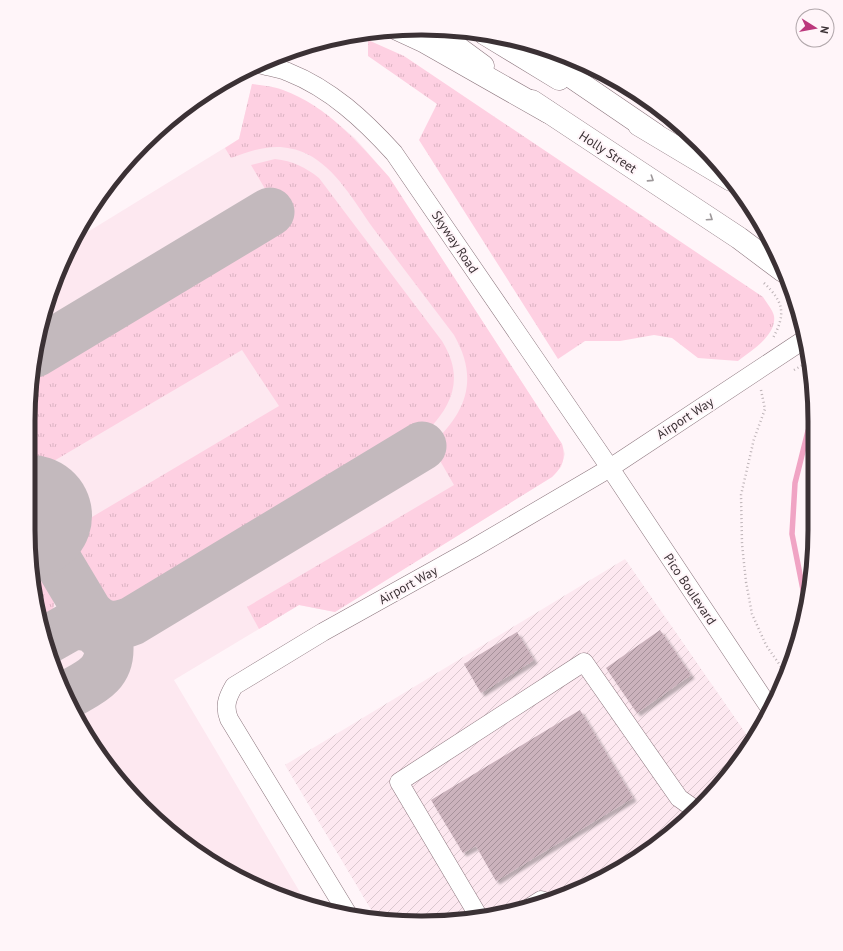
<svg xmlns="http://www.w3.org/2000/svg" width="843" height="951" viewBox="0 0 843 951" font-family="'PT Sans',sans-serif">
<style>
.built{fill:#fde8f0}
.industrial{fill:url(#industrial-furrows)}
.grass{fill:url(#grass-tufts)}
.lines{fill:none;stroke-linecap:round;stroke-linejoin:round}
.stream{stroke:#f0a4c4;stroke-width:5.5}
.taxiway{stroke:#c3b9bd;stroke-width:49}
.runway{stroke:#c3b9bd;stroke-width:122}
.building{fill:url(#building-hatch);filter:url(#shadow)}
.minor-casing{stroke:#8b757d;stroke-width:19}
.major-casing{stroke:#8b757d;stroke-width:23}
.highway-casing{stroke:#8b757d;stroke-width:23}
.path{stroke:#bdb3b7;stroke-width:2.5;stroke-dasharray:1 3;stroke-linecap:butt}
.minor{stroke:#fff;stroke-width:18}
.major{stroke:#fff;stroke-width:22}
.highway{stroke:#fff;stroke-width:22}
.oneway{stroke:#9d989a}
.labels{text-anchor:middle;dominant-baseline:central;stroke-width:4;stroke-linejoin:round;paint-order:stroke}
.street-label{font-size:13px;fill:#3b3135;stroke:#fff5f9}
.rim{fill:none;stroke:#3b3135;stroke-width:5}
</style>
<defs>
<pattern id="industrial-furrows" width="10" height="10" patternUnits="userSpaceOnUse"><rect width="10" height="10" fill="#fde8f0"/><path d="M-1 1l2-2M0 10L10 0M9 11l2-2" fill="none" stroke="#dac7ce"/></pattern>
<pattern id="grass-tufts" width="24" height="20" patternUnits="userSpaceOnUse"><rect width="24" height="20" fill="#fed0e2"/><path d="M3 7l-1-3M5 7V3M7 7l1-3M15 17l-1-3M17 17v-4M19 17l1-3" fill="none" stroke="#dbb3c2"/></pattern>
<pattern id="building-hatch" width="6" height="6" patternUnits="userSpaceOnUse"><rect width="6" height="6" fill="#cbb2bc"/><path d="M-1 1l2-2M0 6l6-6M5 7l2-2" fill="none" stroke="#a6919a"/></pattern>
<filter id="shadow"><feDropShadow dx="3.5" dy="3.5" stdDeviation="1" flood-color="#0004"/></filter>
</defs>
<rect width="100%" height="100%" fill="#fff5f9"/>
<path class="built" d="M252,84L282,90L321,110L355,138L389,177L562,444L565,454L561,467L552,477L335,612L299,605L174,680L307,904L271,893L182,842L126,789L69,704L41,631L28,530L36,345L58,271L73,241L239,139Z"/>
<path class="industrial" d="M625,559L751,741L734,769L681,825L618,870L524,910L447,922L376,918L285,765Z"/>
<path class="grass" d="M368,40L404,56L763,297C766,302 773,310 774,316C777,335 751,351 738,361L698,358L672,338L654,335L620,341H585L558,359L419,140L437,104L368,56Z
M252,84C262,86 273,86 283,90C327,106 359,143 389,177L562,444C566,459 563,466 552,477L335,612L299,605L259,629L247,607L454,485L431,445C467,412 479,379 454,335C427,299 400,264 373,228C355,203 336,168 307,154C280,141 257,148 231,158L225,148L239,139Z
M275,159C293,161 305,167 319,178L442,341C463,375 455,402 428,430L138,599C135,601 130,603 127,604C97,610 72,556 60,536L279,406L242,350L30,475L34,379L288,228L251,165Z
M33,566C38,569 41,575 44,581C55,597 61,610 40,622Z"/>
<g class="lines">
<path class="stream" d="M806,605L792,534L795,483L808,431L814,419"/>
<path class="taxiway" d="M35,353L270,212
M29,513L109,647C110,676 88,683 66,696
M90,614C103,627 115,628 132,621L422,446
M45,641L75,624L93,628L106,640"/>
<path class="runway" d="M29,517L31,516"/>
</g>
<path class="building" d="M660,630L691,675L637,713L606,668Z
M517,632L534,660L481,693L464,664Z
M580,710L633,798L496,881L476,846L463,853L431,800Z"/>
<g class="lines">
<g class="minor-casing">
<path id="minor" d="M259,64C268,67 279,68 288,72C331,89 364,120 394,153L610,468L771,710
M530,907L541,900L544,901
M349,916L229,719C224,706 227,698 234,686L323,632L472,549L610,468L805,339
M479,917L399,782L584,662L679,798L696,810"/>
</g>
<g class="major-casing">
<path id="major" d="M434,30L483,66
M485,34L559,79
M532,101L739,238L783,271
M639,125L731,180"/>
</g>
<g class="highway-casing">
<path id="highway" d="M397,29L423,41L548,112
M520,42L655,134"/>
</g>
<path class="path" d="M369,33L378,36
M764,283C784,302 786,314 773,338
M794,370L808,362
M761,390L765,409L754,439L741,495L742,544L746,582L752,614L766,645L786,674"/>
<use href="#minor" class="minor"/>
<use href="#major" class="major"/>
<use href="#highway" class="highway"/>
</g>
<defs><path id="oneway-chevron" d="M-2-3.5L2.5 0L-2 3.5" fill="none" stroke-width="1.6" stroke-linecap="round" stroke-linejoin="round"/></defs>
<g class="oneway">
<use href="#oneway-chevron" transform="translate(651 179) rotate(33)"/>
<use href="#oneway-chevron" transform="translate(710 218) rotate(34)"/>
</g>
<g class="labels">
<g class="street-label">
<text transform="translate(608 152) rotate(33)">Holly Street</text>
<text transform="translate(455 242) rotate(56)">Skyway Road</text>
<text transform="translate(685 418) rotate(-33)">Airport Way</text>
<text transform="translate(408 585) rotate(-29)">Airport Way</text>
<text transform="translate(690 589) rotate(56)">Pico Boulevard</text>
</g>
</g>
<path d="M0 0H843V951H0ZM421 35H422A386 386 0 0 1 808 421V530A386 386 0 0 1 422 916H421A386 386 0 0 1 35 530V421A386 386 0 0 1 421 35Z" fill="#fff5f9" fill-rule="evenodd"/>
<path class="rim" d="M421 35H422A386 386 0 0 1 808 421V530A386 386 0 0 1 422 916H421A386 386 0 0 1 35 530V421A386 386 0 0 1 421 35Z"/>
<g transform="translate(815 28) rotate(101)"><circle r="19" fill="#fff5f9" stroke="#b1a7ab"/>
<path d="M0-3L7 15L0 10L-7 15Z" fill="#bb377c"/>
<text y="-6" font-size="11" font-weight="bold" text-anchor="middle" fill="#3b3135">N</text>
</g>
</svg>
